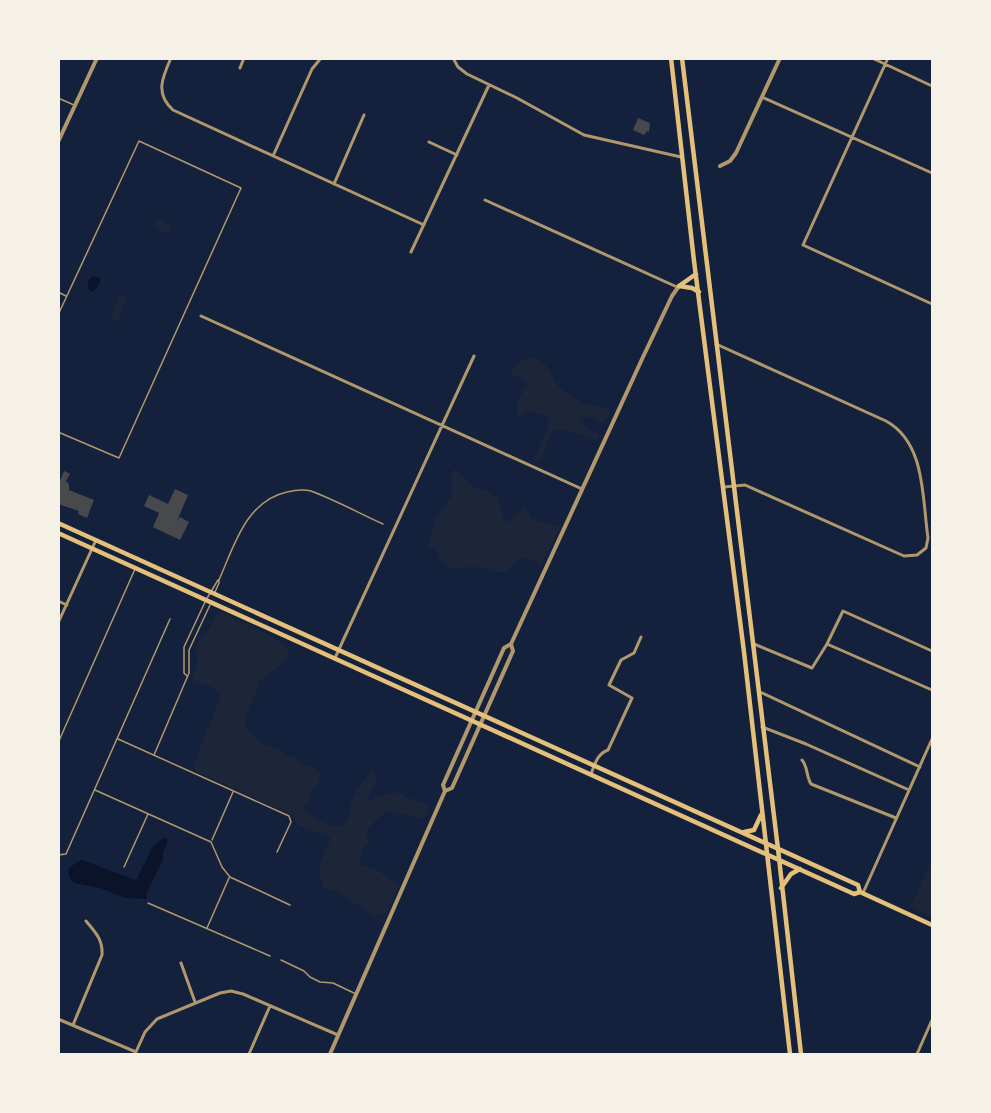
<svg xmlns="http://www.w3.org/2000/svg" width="991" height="1113" viewBox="0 0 991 1113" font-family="'Roboto Condensed',sans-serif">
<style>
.green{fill:#1d2539}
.water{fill:#0b132b}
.building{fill:#48494c}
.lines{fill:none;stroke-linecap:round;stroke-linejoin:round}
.service{stroke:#b1986c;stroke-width:1.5}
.minor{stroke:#b1986c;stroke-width:3}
.tertiary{stroke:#b1986c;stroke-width:4}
.primary{stroke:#e5c07b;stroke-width:4.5}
</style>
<rect width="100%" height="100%" fill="#14213d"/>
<path class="green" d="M157,219L172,226L169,234L153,227Z
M120,295L127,298L117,322L110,318Z
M533,357C553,366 548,375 562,390C569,397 574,394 582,404L601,406L608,410L610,415L603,422L593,417H582L580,423L599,435L597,440C582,435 567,427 551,432L542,458L534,460L550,421L546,416L529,411L523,415L517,416V402L528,383L510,373C516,364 521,358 533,357Z
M455,469L474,487L486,491L497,498L505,522L511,520L525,506L533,521L561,526L541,566L533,560L522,557L505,572H495L477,567L448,568L440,560L437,550L428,547C429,537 435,530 434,520L452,495L451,473Z
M218,612C228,614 235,620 244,624C262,633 278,636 290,652L283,663L260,681L245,719L246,728L259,741L266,746L278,748L287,756L296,757L300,761L303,767L308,765L314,768L321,775L318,784L312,789C312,797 310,801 303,806L306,812C316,818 341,837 348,819C351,814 349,806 352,800C356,791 364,780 371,771L375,774L376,782L365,804L376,797L398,792C408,799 418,800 428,806V813L424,819L386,811L368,828L366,835L369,839L367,846L360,850L363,855L358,863L377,870L399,885L387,913L374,916L336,891L325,889L320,878L321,871L318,867L331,838L298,825L292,815L195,771L193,767L221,695C212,685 206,684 193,683C191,675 195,671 197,663C199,653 193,653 199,638L205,635Z
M932,860V917L910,907Z"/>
<path class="water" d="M95,276L100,278C101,282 96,291 91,292L88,289C87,283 89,277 95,276Z
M165,837L168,840L163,853V860L146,894L147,899L125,898L100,888L74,883L69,877L68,869L77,862L82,860L136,880L154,845Z"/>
<path class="building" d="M638,118L650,123L649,132L647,131L644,135L633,130Z
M64,471L70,474L66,481L69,484V490L94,500L87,518L78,514L79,511L58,504V480L61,479Z
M175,489L188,495L177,521L180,517L189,522L180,540L153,527L159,513L144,506L149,495L168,504Z"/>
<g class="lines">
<path class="service" d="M58,98L74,105
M58,292L66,296
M58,315L139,141L241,188L119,458L58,432
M215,592L219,583V580C234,546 246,501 287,492C295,490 303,489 311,491C335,500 359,513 383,524
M187,676L184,673V647L206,600L218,580
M118,739L289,816L291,822L277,852
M58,743L135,569
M154,755L189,673V650L210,605
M95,790L211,842L222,867L230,877L290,905
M212,840L233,792
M58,855L66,854L170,619
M124,867L148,814
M148,903L270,956
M207,928L229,878
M281,960L304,971L310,977L320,982L333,983L356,994"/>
<path class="minor" d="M171,58C162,78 155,94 173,110L424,225
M453,58L458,67L467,74L517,98L584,135L681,157
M872,58L932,86
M888,58L803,245L932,304
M240,68L244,58
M762,97L932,173
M429,142L457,155
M273,156L312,69L321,58
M334,184L364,115
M485,200L677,287
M411,252L489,85
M201,316L582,489
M716,344L886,421C926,443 922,498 928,538L926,548L917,555L904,556L745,485L724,487
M58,601L67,605
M58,623L96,540
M754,644L812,668L827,644L843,611L932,651
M827,644L932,690
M335,658L474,356
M760,692L920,767
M762,727L806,744L909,790
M802,760C808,767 806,776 811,784L896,818
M591,774C595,764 597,754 608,750L632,698L609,685L621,660L634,653L641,637
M863,893L932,739
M181,963L195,1002
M58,1019L136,1052
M73,1025L102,955C103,939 95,932 86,921
M135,1054L145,1032L157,1019L220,993L231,991L243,994L338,1035
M249,1054L270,1006
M917,1054L932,1020"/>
<path class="tertiary" d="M58,142L97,58
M720,166L730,161L736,153L780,58
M445,791L443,785L504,648L511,644
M330,1054L445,791L452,788L513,651L511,644L643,357L672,296L679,286"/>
<path class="primary" d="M671,58L694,261L744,652L790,1054
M682,58L778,849L801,1054
M679,286L692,288L699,292
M679,286L696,274
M58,523L858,885L860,892
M58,533L854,894L860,892L932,925
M744,832L754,830L761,815
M781,888L791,874L800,869"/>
</g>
<rect width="991" height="1113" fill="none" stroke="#f6f1e7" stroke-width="120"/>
</svg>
